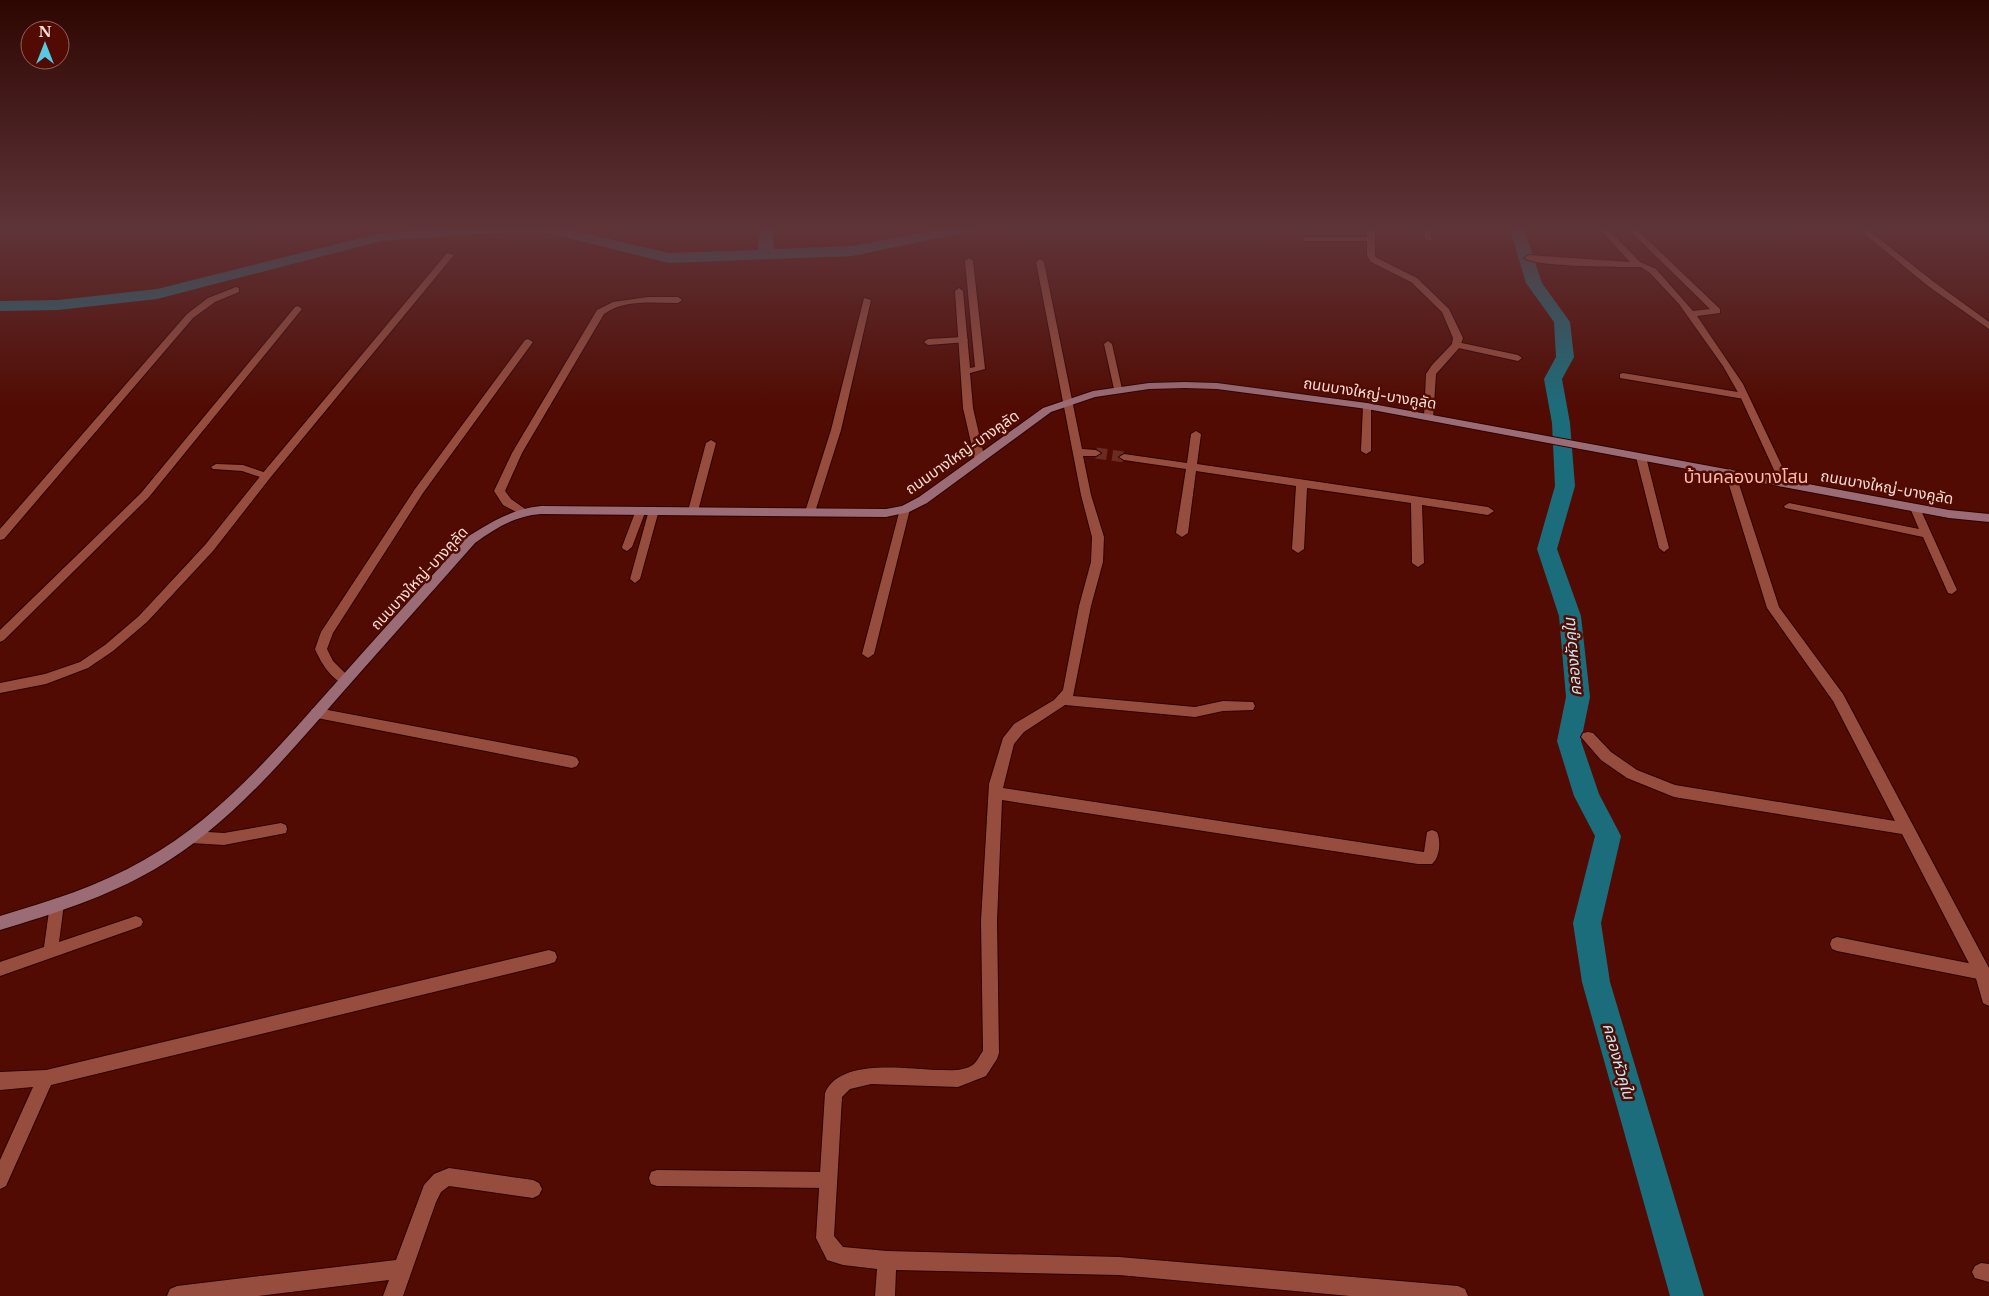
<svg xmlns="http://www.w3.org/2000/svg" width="1989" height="1296" viewBox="0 0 1989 1296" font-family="'Libre Baskerville','Noto Sans Thai',serif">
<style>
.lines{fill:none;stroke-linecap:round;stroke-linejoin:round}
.canal{fill:#1b6d7c;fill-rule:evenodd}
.street-tunnel{stroke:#6a2b22;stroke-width:11;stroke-dasharray:11 5.5;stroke-linecap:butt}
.lane-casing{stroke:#2d0000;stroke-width:2}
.street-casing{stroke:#2d0000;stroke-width:2}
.secondary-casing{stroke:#2d0000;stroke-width:2}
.lane{fill:#974d3e;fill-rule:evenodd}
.street{fill:#974d3e;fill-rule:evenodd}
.secondary{fill:#9b6c75;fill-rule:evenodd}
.labels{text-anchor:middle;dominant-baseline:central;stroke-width:5;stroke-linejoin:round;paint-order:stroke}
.street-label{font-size:15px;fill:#fadfd9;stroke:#510b02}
.water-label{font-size:16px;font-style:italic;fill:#bbebf5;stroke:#510b02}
.quarter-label{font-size:18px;fill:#febaab;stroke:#510b02}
</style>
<rect width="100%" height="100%" fill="#510b02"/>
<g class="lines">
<path class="canal" d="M482,226H553L669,253L758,250L759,236L763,226H779L773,236L774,249L852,246L958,226H984L977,230L852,256L669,263L537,230L381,241L157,299L58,310L0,311V301L58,300L157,289L381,233Z
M1509,226H1523L1542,283L1570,322L1574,357L1562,379L1570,423L1575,486L1557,549L1581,616L1590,697L1581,741L1599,794L1621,836L1601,923L1610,982L1704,1296H1670L1582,982L1573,923L1595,836L1574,796L1557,741L1566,697L1559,616L1537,549L1555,486L1552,423L1544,379L1556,357L1554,322L1526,283Z"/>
<path class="street-tunnel" d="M1096,453L1124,457"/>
<g class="lane-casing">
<path id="lane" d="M1422,226H1429L1432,241L1425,239Z
M1304,237H1370L1374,239L1370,241H1304Z
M864,298L871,300L841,430L815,512L810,515L805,512L831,430Z
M964,337L968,340L967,342L928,345L924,342L928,339Z
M1108,341L1112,344L1122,389L1118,392L1114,389L1104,344Z
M1457,342L1518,355L1522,358L1518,361L1454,347V343Z
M1623,373L1744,393L1748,396L1744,399L1620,378V374Z
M1367,403L1371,406V451L1366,454L1361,451L1363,406Z
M711,440L716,443L698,511L693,514L688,511L706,443Z
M1641,454L1646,457L1669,548L1664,552L1659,548L1636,457Z
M216,464L243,465L269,474L271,476L266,479L242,471L213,469L211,467Z
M1789,503L1919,529L1910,508L1911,506H1919L1957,590L1952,594L1948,593L1923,537L1785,508L1784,506Z
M905,506L910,509L874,654L868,658L862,654L900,509Z
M641,507L646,510L632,547L627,551L623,549L622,547L636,510Z
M654,507L659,510L640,579L635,583L630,579L649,510Z
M281,823L286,825L287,829L286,833L224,845L191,843L186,841L184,837L186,833L191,831L224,833Z
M57,898L62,900L64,904L59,942L136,916L141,918L143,922L141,926L136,928L0,976V962L44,947L50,904L52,900Z
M1837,937L1983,966L1988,968L1989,976L1983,980L1837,951L1832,949L1830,944L1832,939Z
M657,1170L828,1172L834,1174L836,1180L834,1186L828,1188L657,1186L651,1184L649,1178L651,1172Z
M1981,1263L1989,1264V1282L1975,1278L1972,1272L1975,1266Z"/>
</g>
<g class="street-casing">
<path id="street" d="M1367,226H1375V256L1377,258L1417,278L1449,309L1463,338L1460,347L1436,374L1433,419L1429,420L1424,417L1426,374L1432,365L1452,344L1453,338L1442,312L1411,282L1371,262L1367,256Z
M1597,226H1605L1640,262L1656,269L1693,311L1710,309L1625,226H1633L1720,309V313L1697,316L1743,384L1790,483L1789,485L1785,486L1780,483L1740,396L1723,366L1679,304L1650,273L1641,267C1621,267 1536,267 1524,258L1528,255L1630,262Z
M1855,226H1863L1934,282L1989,322V329L1928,286Z
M447,253L454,255L270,478L213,551L147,622L113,651L88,668L46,684L0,693V683L45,674L80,662L105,645L139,616L205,545L262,474Z
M969,258L973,261L985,369L970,373L973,408L985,460L980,463L975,460L963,408L955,291L959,288L963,291L970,368L975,367L965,261Z
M1040,259L1044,262L1082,449L1096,450L1101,453L1096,456H1083L1091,495L1104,537L1103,562L1091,606L1073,696L1195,707L1223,701L1253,702L1255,706L1253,710L1223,711L1195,717L1065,705L1024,732L1014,744L1003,788L1424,852L1427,832L1432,830L1437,832C1441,841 1440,857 1432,864H1418L1002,800L997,921L999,1053L997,1059L986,1076L958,1087L871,1084L850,1089L842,1097L834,1236L843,1247L887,1251L1119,1257L1458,1286L1465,1289L1468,1296H1350L1119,1275L896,1270L895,1296H875L877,1269L843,1265L827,1260L816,1238L825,1093C840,1058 905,1069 936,1070C948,1070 964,1072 974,1064C977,1061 980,1055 983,1051L981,921L989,784L1003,738L1014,724L1054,700L1063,690L1079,606L1091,562L1092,537L1081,495L1036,262Z
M236,287L239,288V292L215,302L193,318L4,539L0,540V529L187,314L208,298Z
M648,297H678L682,300L678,303C653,303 625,299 604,314L522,453L505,491L511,499L528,511L522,515L503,505L494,491L512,453L597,310L613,302Z
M298,306L302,309L149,497L4,640L0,642V630L141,493L295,307Z
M528,339L533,342L423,493L333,633L327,649L333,661L352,680L351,683C335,688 320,661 315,649L321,632L415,489L525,340Z
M1196,431L1201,434L1197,464L1488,507L1494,511L1488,515L1422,505L1424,563L1418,567L1412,563L1411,503L1307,488L1304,549L1298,553L1292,549L1296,486L1196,471L1188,533L1182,537L1176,533L1186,469L1124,460L1119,457L1124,454L1187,463L1191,434Z
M1730,469L1735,472L1779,607L1843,694L1989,968V1006L1983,1003L1975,975L1902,834L1674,797L1627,778L1601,760L1581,737L1583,733L1588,732L1593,733L1611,752L1637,770L1675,785L1895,821L1833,701L1767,608L1725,472Z
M317,708L572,756L577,758L579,762L577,766L572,768L317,718L312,717L310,713L312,709Z
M549,950L555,952L557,957L555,962L549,964L51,1085L6,1186L0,1189V1160L33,1087L0,1090V1072L46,1070Z
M449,1168L533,1180L539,1183L542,1189L539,1195L533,1198L449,1186L441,1192L436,1202L403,1296H383L389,1280L258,1296H167L170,1289L177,1286L396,1260L424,1185L434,1174Z"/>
</g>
<g class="secondary-casing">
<path id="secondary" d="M1185,382L1217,383L1367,403L1949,510L1989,514V522L1949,518L1367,409L1217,389L1185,388L1149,389L1095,397L1051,412L927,503L909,512L886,517L541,514C515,516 496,528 475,543C431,593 386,643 342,693C286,757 229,826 155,869C107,897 53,914 0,930V916C50,901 99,886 144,860C219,818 276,750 333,686C377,636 422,587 467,537C491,522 512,509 541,506L886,509L902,506L919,497L1043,408L1093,391L1149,383Z"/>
</g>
<use href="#lane" class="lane"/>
<use href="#street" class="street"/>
<use href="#secondary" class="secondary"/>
</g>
<linearGradient id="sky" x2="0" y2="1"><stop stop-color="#2d0601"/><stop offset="0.56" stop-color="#5f3439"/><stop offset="1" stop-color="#5f3439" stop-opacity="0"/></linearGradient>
<rect width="1989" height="407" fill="url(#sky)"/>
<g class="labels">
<g class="street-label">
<text transform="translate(1370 393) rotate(9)">ถนนบางใหญ่-บางคูลัด</text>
<text transform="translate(962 452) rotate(-35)">ถนนบางใหญ่-บางคูลัด</text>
<text transform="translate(1887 487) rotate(10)">ถนนบางใหญ่-บางคูลัด</text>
<text transform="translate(419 578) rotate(-47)">ถนนบางใหญ่-บางคูลัด</text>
</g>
<g class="water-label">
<text transform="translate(1572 657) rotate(-95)">คลองหัวคูใน</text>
<text transform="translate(1619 1061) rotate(74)">คลองหัวคูใน</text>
</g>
<g class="quarter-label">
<text x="1746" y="477">บ้านคลองบางโสน</text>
</g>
</g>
<g transform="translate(45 45)"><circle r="24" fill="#510b02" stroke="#956058"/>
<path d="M0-4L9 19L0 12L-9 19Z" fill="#55cae0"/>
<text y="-8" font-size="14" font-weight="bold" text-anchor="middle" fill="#fadfd9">N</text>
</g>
</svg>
